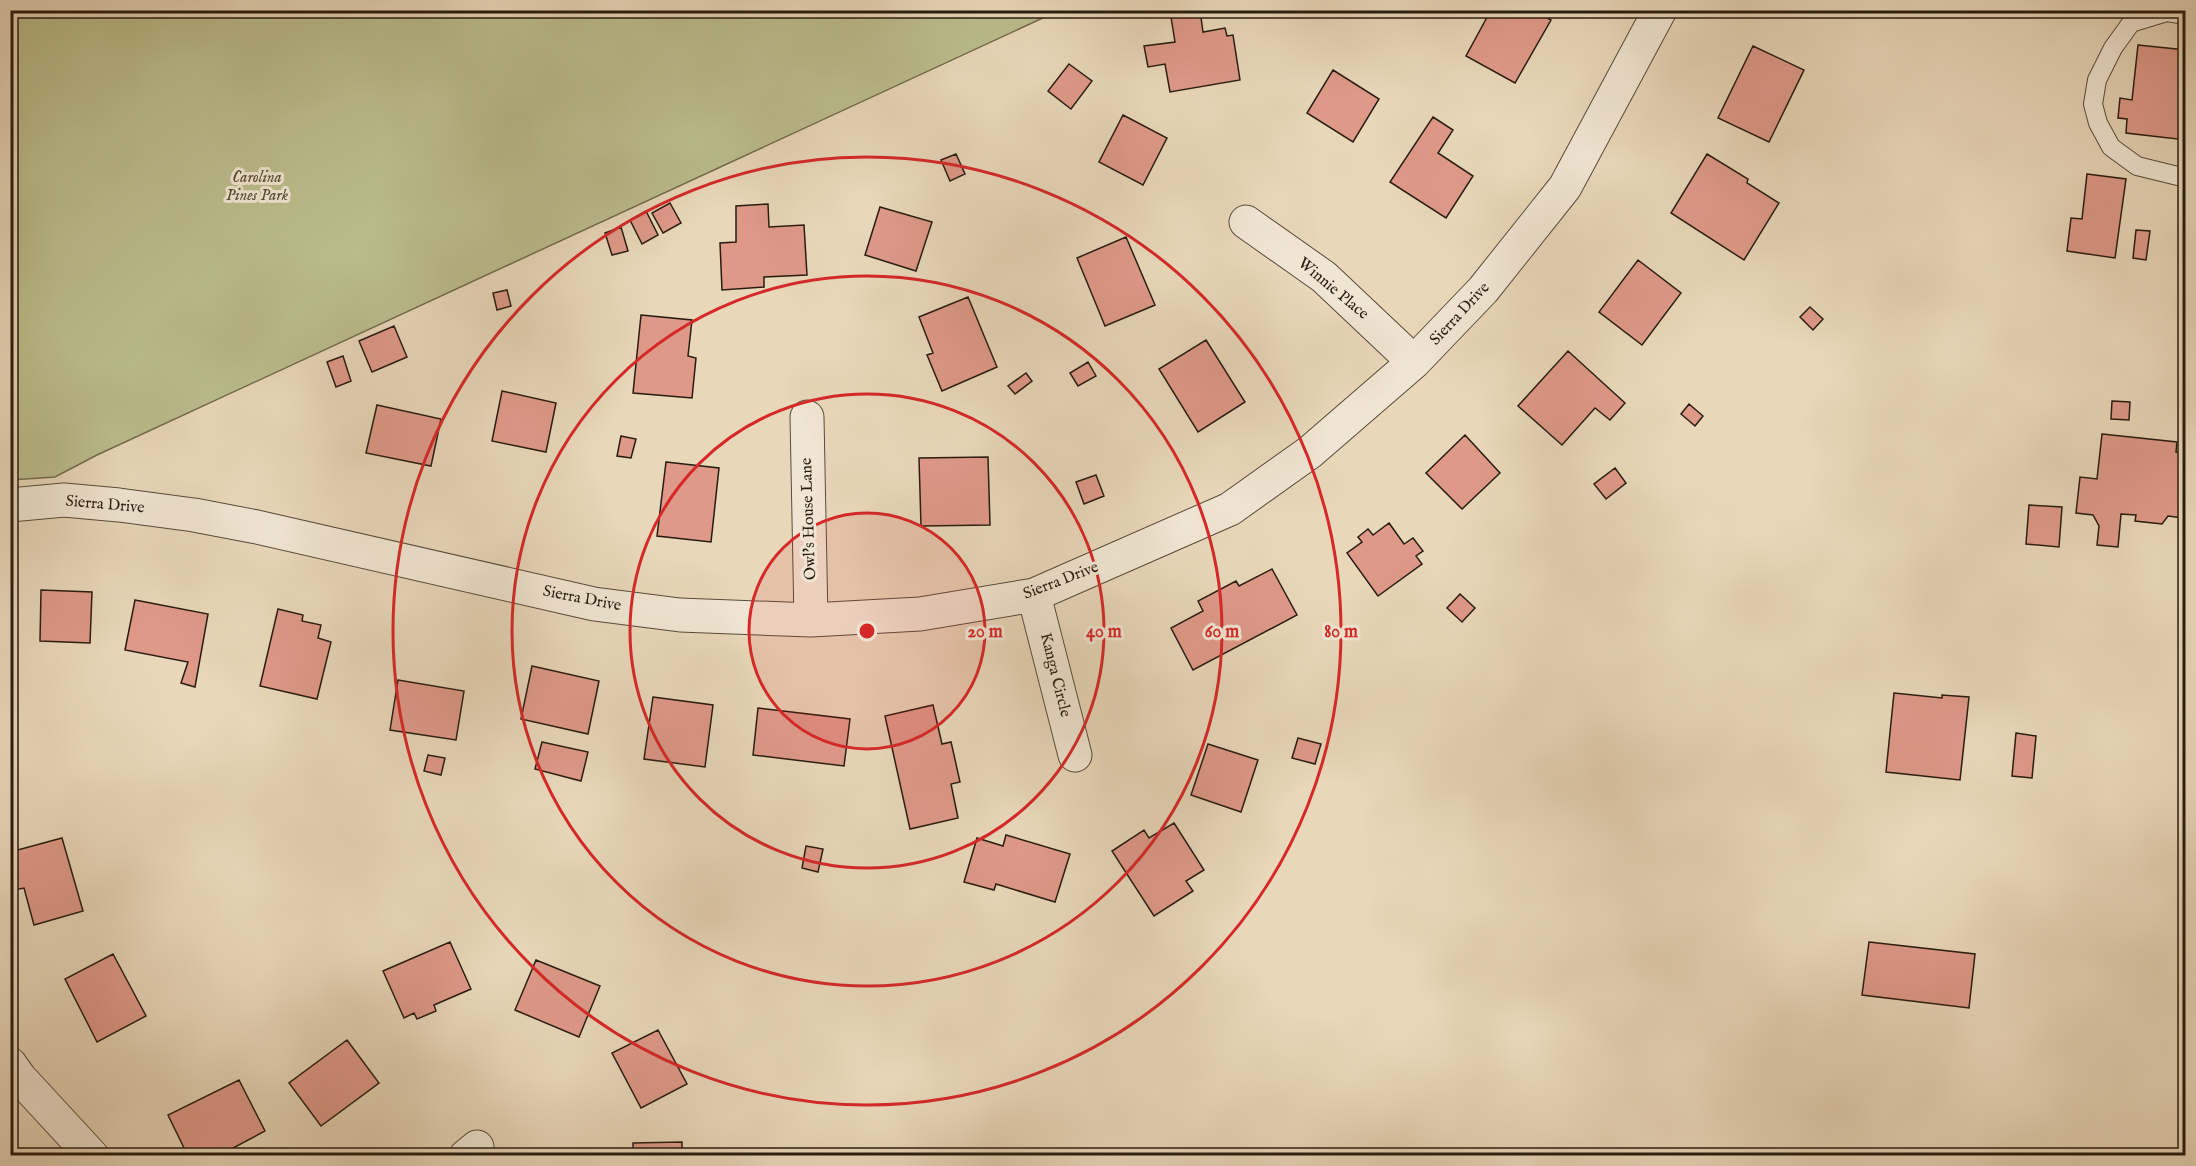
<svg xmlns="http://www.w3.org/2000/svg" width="2196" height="1166" viewBox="0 0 2196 1166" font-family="'IM FELL English',serif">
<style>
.green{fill:#bbbd8c;stroke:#726c4e;stroke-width:1.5}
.building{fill:#df9989;stroke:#281c10;stroke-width:1.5}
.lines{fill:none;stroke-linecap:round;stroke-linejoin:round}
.service-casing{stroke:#584b3a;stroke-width:20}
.minor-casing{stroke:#584b3a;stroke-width:35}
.service{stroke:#f0e5d2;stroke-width:18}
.minor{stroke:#f0e5d2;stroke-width:33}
.ring{fill:none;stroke:#d62828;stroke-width:3}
.labels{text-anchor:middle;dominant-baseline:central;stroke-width:6;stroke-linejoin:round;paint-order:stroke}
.park-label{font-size:16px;font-style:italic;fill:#544c35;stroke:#f0e5d2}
.street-label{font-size:16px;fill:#281c10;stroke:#f0e5d2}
.centre{fill:#d62828;stroke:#f0e5d2;stroke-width:3}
.ring-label{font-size:18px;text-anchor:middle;font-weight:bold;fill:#d62828;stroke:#f0e5d2;stroke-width:6;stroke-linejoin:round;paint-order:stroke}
</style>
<rect width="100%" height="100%" fill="#e8d7b9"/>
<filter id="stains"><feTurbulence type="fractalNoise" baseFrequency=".00333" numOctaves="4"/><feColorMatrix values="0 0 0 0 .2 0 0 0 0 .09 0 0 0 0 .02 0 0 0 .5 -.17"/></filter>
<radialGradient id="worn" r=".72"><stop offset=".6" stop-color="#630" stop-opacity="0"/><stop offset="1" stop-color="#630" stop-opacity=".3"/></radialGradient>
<path class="green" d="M11,10H1058V11L97,455L55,477L11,480Z"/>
<path class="building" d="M1200,10L1203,32L1225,28L1227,36L1233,35L1240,80L1170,92L1165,64L1148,67L1144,46L1175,42L1170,11Z
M1491,10H1534L1551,20L1515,83L1466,56Z
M2138,45L2186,50V140L2126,133L2127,119L2118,118L2120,98L2132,100Z
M1753,46L1804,70L1769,142L1718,118Z
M1069,64L1092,81L1071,109L1048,91Z
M1333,70L1379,99L1353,142L1307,113Z
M1123,115L1167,138L1143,185L1099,162Z
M1433,117L1453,130L1438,153L1473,176L1446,218L1390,182Z
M956,154L965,174L950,181L941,160Z
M1707,154L1748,179L1747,183L1779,203L1744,260L1671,213Z
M2087,174L2126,179L2115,258L2067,251L2071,218L2082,219Z
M670,203L681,223L663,233L652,213Z
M768,204L769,227L804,225L807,275L764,277V287L722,290L720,243L736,242V206Z
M880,207L932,222L916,271L865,255Z
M646,211L658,235L642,244L630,220Z
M621,227L628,251L612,255L605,233Z
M2136,230L2150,231L2146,260L2133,258Z
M1126,237L1155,305L1105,326L1077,258Z
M1638,260L1681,293L1642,345L1599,312Z
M507,290L511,306L497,310L493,293Z
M968,297L997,367L942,391L927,355L933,353L919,317Z
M1810,307L1823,319L1813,330L1800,317Z
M641,315L692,320L688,356L696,358L692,398L633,393Z
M394,326L407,357L372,372L359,341Z
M1206,340L1245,402L1198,432L1159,369Z
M1568,351L1625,403L1610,420L1595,408L1562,445L1518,406Z
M343,356L351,381L336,387L327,362Z
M1088,362L1096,376L1078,386L1070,373Z
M1026,373L1032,381L1015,394L1008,386Z
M502,391L556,403L546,452L492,441Z
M2112,401L2130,402L2129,420L2111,419Z
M1689,404L1703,416L1695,426L1681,414Z
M377,405L441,419L431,466L366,453Z
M2102,434L2177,442L2176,452L2186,453L2183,518L2168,516L2162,524L2135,521L2136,515L2121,514L2118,547L2097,545L2099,526L2093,515L2076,513L2080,477L2097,479Z
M1465,435L1500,473L1462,509L1426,473Z
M621,436L636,439L631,458L617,456Z
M988,457L990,525L921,526L919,458Z
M666,462L719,468L711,542L657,536Z
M1615,468L1626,483L1606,499L1594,484Z
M1096,475L1104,496L1084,504L1076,482Z
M2029,505L2062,507L2059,547L2026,544Z
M1389,523L1404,544L1413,538L1423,551L1416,556L1422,564L1378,596L1347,553L1362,542L1358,537L1368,529L1373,535Z
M1272,569L1297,615L1193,670L1171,628L1203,611L1198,601L1236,581L1239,586Z
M41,590L92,592L90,643L40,641Z
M1460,594L1475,608L1462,622L1447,608Z
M135,600L208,614L195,687L181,683L188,662L125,650Z
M278,609L303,615L302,621L321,625L318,638L331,642L317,699L260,686Z
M532,666L599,681L588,734L521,719Z
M398,680L464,691L456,740L390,730Z
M1894,693L1942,698V695L1969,697L1960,780L1886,772Z
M653,697L713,705L705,767L644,759Z
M933,705L942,744L951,742L952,746L960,782L951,784L958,818L910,829L885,716Z
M758,708L850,719L844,766L753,755Z
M2016,733L2036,736L2032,778L2012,776Z
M1298,738L1321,744L1315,764L1292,758Z
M542,742L588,752L581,781L535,769Z
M1208,744L1258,760L1241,812L1191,795Z
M428,755L445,758L441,775L424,771Z
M1174,823L1204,870L1186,881L1193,891L1154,916L1112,851L1144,830L1149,838Z
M1006,835L1070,854L1055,902L996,884L994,890L964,882L977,838L1003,846Z
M62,838L83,911L34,925L24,888L14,890L10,878V852Z
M806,846L823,849L818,872L802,868Z
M450,942L471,989L434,1005L436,1011L417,1019L414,1013L404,1018L383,971Z
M1869,942L1975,954L1969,1008L1862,995Z
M113,954L146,1016L97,1042L65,979Z
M536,960L600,986L579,1037L515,1010Z
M658,1030L687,1084L641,1108L612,1053Z
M347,1040L379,1083L321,1126L289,1083Z
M239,1080L265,1131L218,1156H188L168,1115Z
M682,1142V1156H633V1143Z"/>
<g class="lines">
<g class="service-casing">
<path id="service" d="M2186,15L2167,12L2131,23L2113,48L2097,80L2093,104L2098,123L2111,147L2137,166L2186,178"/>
</g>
<g class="minor-casing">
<path id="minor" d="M1246,222L1324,277L1414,362
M807,417L811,620
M10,505L64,500L119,505L194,515L257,527L594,604L680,615L811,620L920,614L1034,595L1230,509L1310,452L1414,362L1483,290L1565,187L1660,10
M1034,595L1075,755
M10,1064L20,1078L92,1156
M466,1156L477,1147"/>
</g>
<use href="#service" class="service"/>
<use href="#minor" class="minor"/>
</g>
<circle cx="867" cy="631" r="118" fill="#d62828" fill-opacity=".12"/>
<g class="ring">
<circle cx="867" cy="631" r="118"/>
<circle cx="867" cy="631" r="237"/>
<circle cx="867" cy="631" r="355"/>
<circle cx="867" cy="631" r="474"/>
</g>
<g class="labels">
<g class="park-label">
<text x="257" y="178">Carolina<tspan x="257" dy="18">Pines Park</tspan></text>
</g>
<g class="street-label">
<text transform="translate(1333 289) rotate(40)">Winnie Place</text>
<text transform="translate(1460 314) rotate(-47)">Sierra Drive</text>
<text transform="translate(105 505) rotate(5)">Sierra Drive</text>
<text transform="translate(809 519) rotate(-92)">Owl's House Lane</text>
<text transform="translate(1061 581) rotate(-21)">Sierra Drive</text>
<text transform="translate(582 599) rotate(11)">Sierra Drive</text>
<text transform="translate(1055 675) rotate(76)">Kanga Circle</text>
</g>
</g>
<circle cx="867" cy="631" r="9" class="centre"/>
<g class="ring-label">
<text x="985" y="637">20 m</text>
<text x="1104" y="637">40 m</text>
<text x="1222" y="637">60 m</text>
<text x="1341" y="637">80 m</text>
</g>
<rect width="2196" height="1166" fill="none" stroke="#e8d7b9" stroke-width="36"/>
<rect x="12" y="12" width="2172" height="1142" fill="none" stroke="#281c10" stroke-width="3"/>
<rect x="18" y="18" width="2160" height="1130" fill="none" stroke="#281c10" stroke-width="1.5"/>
<rect width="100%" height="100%" filter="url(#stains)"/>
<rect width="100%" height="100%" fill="url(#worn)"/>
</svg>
